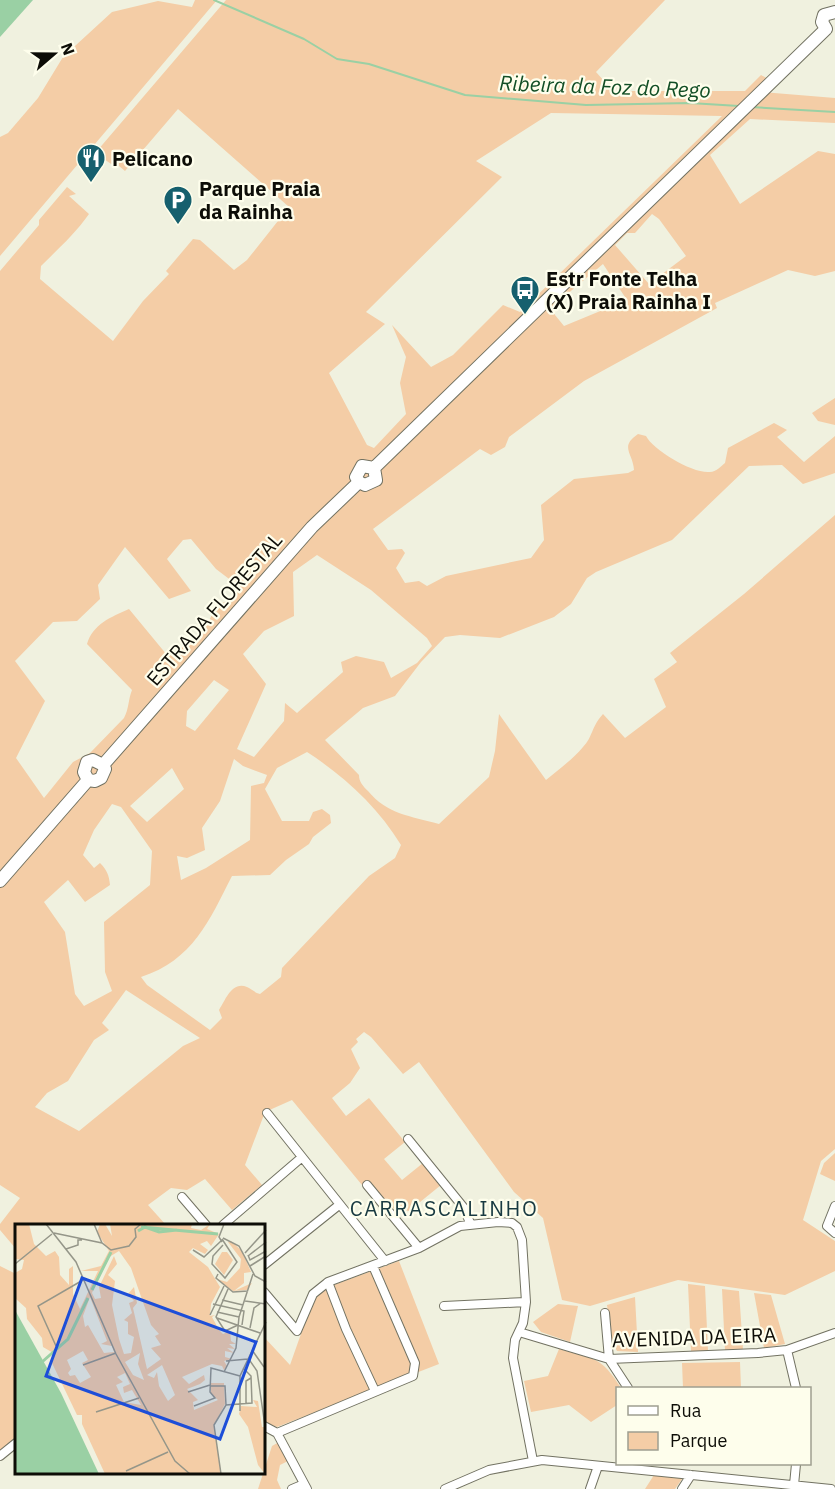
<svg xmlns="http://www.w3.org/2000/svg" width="835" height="1489" viewBox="0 0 835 1489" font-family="'IBM Plex Sans',sans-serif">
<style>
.green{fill:#f4cda6;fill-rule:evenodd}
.water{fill:#9ad0a4}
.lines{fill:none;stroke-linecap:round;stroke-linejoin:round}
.stream{stroke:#9ad0a4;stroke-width:2}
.street-casing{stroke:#727262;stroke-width:10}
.secondary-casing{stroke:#727262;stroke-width:14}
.street{stroke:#fff;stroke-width:8}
.secondary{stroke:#fff;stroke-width:12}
.labels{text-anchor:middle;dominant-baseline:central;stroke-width:4.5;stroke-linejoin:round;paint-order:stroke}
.poi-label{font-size:20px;font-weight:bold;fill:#0d0d07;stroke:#fefeec;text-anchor:start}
.street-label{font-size:20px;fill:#0d0d07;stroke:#fefeec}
.water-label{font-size:21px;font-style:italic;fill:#114e25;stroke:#fefeec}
.neighbourhood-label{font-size:21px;letter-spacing:1.5px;fill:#193a41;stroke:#fefeec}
.inset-river{fill:none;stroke:#9ad0a4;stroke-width:3}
.inset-road{fill:none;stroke:#959689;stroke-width:1.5}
.view{fill:#1d4ed8;fill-opacity:0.15;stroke:#1d4ed8;stroke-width:3}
.inset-edge{fill:none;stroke:#0d0d07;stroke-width:3}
</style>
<rect width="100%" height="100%" fill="#f0f1df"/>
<path class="green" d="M195,0H217L0,256V137L8,133L38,98L63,57L112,12L158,1L192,7Z
M226,0H665L596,72L613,91H745L761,75L772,81L762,92L835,98V123L750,119L710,155L740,204L818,151L835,154V271L815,276L788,270L715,303L717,308L584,381L509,437L505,447L491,455L480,449L373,529L388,550L402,549L405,553L396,568L405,583L419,581L427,586L446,576L531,558L544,540L541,505L574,479L628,473L634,470C633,453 619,447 638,434L646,436C653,450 693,474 710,472C716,472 721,466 725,463L728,448L774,423L787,430L777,437L804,462L835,436V473L803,484L782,465L749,466L672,540L596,572L587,578L571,604L554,617L500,638L460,635L445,637L421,662L395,696L363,708L325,740L359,775C359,782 363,786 368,791C387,814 410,816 439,824L489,777L495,751L499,714L546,780C558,770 573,759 583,747C593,737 591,727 603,714L625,738L666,707L654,679L677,662L670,653L744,594L835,515V1149L821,1161L803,1220L835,1241V1271L785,1295L678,1280L590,1306L562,1300L543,1218L514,1192L419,1062L403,1074L371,1037L364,1032L356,1039L358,1042L351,1049L360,1068L350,1083L332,1098L346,1116L369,1098L405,1142L384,1159L402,1180L423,1163L441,1185L409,1211L390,1208L369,1183L362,1185L292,1100L265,1112L245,1165L262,1185L232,1210L205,1179L187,1190L171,1188L148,1205L166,1225H16V1249L0,1230V1224L20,1198L0,1185V271L39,225V220L67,187L76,194L69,196L89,214C75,234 58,249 41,266L40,279L113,341L143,301L169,274L166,271L193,239L200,240L234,270L247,260L289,207L178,109L125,171L119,166L117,168L101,157L97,162L91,158ZM551,113L722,116L520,312L503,305L453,355L431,367L392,325L406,357L400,383L406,414L374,448L367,445L329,373L385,324L366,312L502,177L476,161ZM652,214L659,219L686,256L649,284L615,245L627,233H635ZM603,264L627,300L564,326L555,315L553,306ZM191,539L216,569L241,588L227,601L216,606L208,623L188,644L167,655L129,609C111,617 93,624 87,644L132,690C128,700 129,709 124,718L90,753L73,762L44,798L16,758L45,701L15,661L53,622L77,621L100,599L98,585L125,547L169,599L191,591L167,559L183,540ZM317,555L371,590L427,638L432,646L417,663L391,678L384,662L356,656L341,662L343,672L297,713L285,703L284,721L254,757L237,749L266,684L243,654L264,631L294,616L293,572ZM214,680L229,690L195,731L186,726L187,711ZM307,752C344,776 378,807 401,845L395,858L369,876L282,968L281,977L260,994C255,993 252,989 247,987C232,981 226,999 219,1010L222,1018L210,1030L147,985L141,977C193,960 209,921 232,876L270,875L286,860L309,844L313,837L331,823L330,815L322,809L313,812L309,821H282L265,789L277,768ZM234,759L243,766L267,775L264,783L251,786L250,840L206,868L181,880L177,856L187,858L205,850L202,828L220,801ZM172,768L184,789L147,822L130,806ZM112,804L121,807L152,851L150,885L104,922L105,972L112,991L84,1006L75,994L65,932L44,902L68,880L85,902L110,885C109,875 107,870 100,863L94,868L83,855L94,830ZM126,990L200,1038L183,1046L79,1131L35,1107L47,1093L68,1081L94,1040L109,1030L102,1023Z
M835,398V425L818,421L812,413Z
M835,1153V1181L820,1174L824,1163Z
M399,1261L439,1364L277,1427L264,1422V1337L290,1365L314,1297L320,1290Z
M0,1266L16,1274V1439L0,1451Z
M688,1284L705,1286L708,1351H691Z
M722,1289L739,1291L743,1350H725Z
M754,1293L771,1295L785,1344L764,1348Z
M635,1297L638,1352L617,1351L612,1341L607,1305Z
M558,1304L578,1306L570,1342L541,1332L533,1322Z
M559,1349C594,1359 601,1356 621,1388H618L617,1405L591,1422L569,1405L531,1412L524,1381L548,1376Z
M740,1362L741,1388H683L682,1363Z
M279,1442L290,1460L280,1465L277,1480L281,1489H258L272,1446Z
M654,1475L681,1477L682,1479L675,1489H645Z"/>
<path class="water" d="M0,0H33L0,37Z"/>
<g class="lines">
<path class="stream" d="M214,0L304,39L337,59L369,64L465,95L586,105L690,103L739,106
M751,107L835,112"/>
<g class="street-casing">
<path id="street" d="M267,1113L385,1261
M408,1139L464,1208L470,1223
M367,1185L419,1248
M182,1197L206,1225
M835,1206L827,1226L835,1233
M223,1225L301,1158
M264,1265L339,1205
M328,1282L346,1329L375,1391
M264,1292L297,1331L313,1294L328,1282L419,1248L460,1226L498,1222L512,1223L517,1227L522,1240L526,1302L523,1323L515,1340L513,1358L533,1461
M444,1306L526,1302
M605,1313L609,1359L628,1388
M519,1332L609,1359L758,1353L787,1350L835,1333
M787,1350L796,1388
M264,1426L277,1433L307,1489
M277,1433L413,1376L415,1363L373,1266
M0,1456L16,1443
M794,1485L796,1464
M292,1489L304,1484
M445,1489L489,1470L542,1460L831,1489
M590,1489L598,1466
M682,1489L691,1475"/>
</g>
<g class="secondary-casing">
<path id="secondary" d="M826,29L822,22L824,15L835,12
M374,468L826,29
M359,482L356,477L362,466L374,468
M359,482L365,485L376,480L374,468
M103,765L312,527L359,482
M88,780L84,772L87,762L93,760L103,765
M88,780L95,781L101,778L105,769L103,765
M0,881L88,780"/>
</g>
<use href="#street" class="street"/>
<use href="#secondary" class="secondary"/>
</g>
<defs>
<g id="restaurant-pin" transform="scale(1.5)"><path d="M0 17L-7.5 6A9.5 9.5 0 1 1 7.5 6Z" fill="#16606e" stroke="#fefeec"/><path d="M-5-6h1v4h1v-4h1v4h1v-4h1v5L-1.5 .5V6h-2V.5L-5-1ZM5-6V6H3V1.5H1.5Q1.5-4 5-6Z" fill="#fff"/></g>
<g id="parking-pin" transform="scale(1.5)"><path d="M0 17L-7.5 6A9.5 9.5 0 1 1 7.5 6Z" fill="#16606e" stroke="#fefeec"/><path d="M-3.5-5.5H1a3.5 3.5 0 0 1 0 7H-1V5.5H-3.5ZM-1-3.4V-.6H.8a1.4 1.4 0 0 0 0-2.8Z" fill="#fff"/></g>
<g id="bus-pin" transform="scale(1.5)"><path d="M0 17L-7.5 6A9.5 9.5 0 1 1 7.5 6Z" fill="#16606e" stroke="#fefeec"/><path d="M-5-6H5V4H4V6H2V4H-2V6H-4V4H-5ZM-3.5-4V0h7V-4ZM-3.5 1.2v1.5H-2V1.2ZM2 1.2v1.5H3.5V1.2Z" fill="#fff"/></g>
</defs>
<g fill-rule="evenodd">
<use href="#restaurant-pin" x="91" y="158"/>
<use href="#parking-pin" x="178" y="200"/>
<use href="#bus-pin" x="525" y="290"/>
</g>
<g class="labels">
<g class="poi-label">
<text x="112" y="158">Pelicano</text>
<text x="199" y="188">Parque Praia<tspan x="199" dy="23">da Rainha</tspan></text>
<text x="546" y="278">Estr Fonte Telha<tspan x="546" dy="23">(X) Praia Rainha I</tspan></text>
</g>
<g class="street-label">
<text transform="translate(214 609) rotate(-49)">ESTRADA FLORESTAL</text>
<text transform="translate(694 1337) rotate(-2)">AVENIDA DA EIRA</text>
</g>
<g class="water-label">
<text transform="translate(605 86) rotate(2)">Ribeira da Foz do Rego</text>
</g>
<g class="neighbourhood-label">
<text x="444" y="1208">CARRASCALINHO</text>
</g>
</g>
<g transform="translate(15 1224)">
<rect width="250" height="250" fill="#f0f1df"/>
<path d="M0,0H14L19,20L31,32L40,27L44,33L45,51L54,61V45L58,42V70L65,85L83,47H66L86,42L94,27L82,8L85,0H90L97,12L95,0H177L176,4L186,6L195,0L192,5L204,10L196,22L192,17L185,20L193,26L190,30L178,24L174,28L193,43L205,63L196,80L195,92L200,91L197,93L204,106L208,110L215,107L216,117L221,120H214L220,125L212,124L219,129L210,127V133L217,135L209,137L212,142L209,146L207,142L197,140L167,153L174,160L189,151L190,156L185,160L172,165L183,176L178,178L179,186L203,176L196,170V159H209L210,180L199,201L206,250H90L67,200V191H62L37,139L40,130L28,123L27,114L12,95L11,84L1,75L0,49L7,45L9,36L0,35ZM104,27L116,44L136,101L144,110L140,112L146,121L136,124L146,135L132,145L118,84L122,79L119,63L113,70L119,77L114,79L117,89L109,96L113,98V110L119,113L116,129L109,130L104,115L97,81L100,57L93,51L102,40L99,32L84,63L86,74L80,75L77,69L91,35ZM75,73L92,117L86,120L97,122L99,128L89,129L73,101L70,103L68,92ZM68,127L73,136L67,139L76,153L65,159L60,151L55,152L53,149L56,145L52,136ZM125,129L123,140L129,156L118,151L110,138ZM147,141L160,171L153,177L144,162L142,148L139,154L132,151ZM110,149L115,160L108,163L109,169L117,166L126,181L109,178L101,161L108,158L102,153ZM216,17L227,27L236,48L229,49V59L219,67L237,59L232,66L218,67L202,55L212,58L225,44L226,35L213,18ZM207,28H212L218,36L209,51L200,40ZM238,176L243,177L247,203H250V250L243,241L233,203L224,190L226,182L242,183Z" fill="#f4cda6" fill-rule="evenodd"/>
<path d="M0,86L46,169L84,250H0Z" fill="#9ad0a4"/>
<path class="inset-river" d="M126,3L203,10M123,7L130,3L144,8L162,6M77,66L96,28M27,138L53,115L73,74"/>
<path class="inset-road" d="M31,0L61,38L101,130L160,237L175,250M79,0L87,19M39,9L87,19L96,26L114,22L121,13L120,5L126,0M208,14L224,22L240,52L251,58M207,15L222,38L210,54L197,40L198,32L208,21M207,18L204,13L209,0M51,25L63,21V16H67M178,26L189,33L206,17M230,29L251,6M233,31L235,36L251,27M233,32L251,18M0,40L37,10M235,42L251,32M203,50L201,54L218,68L233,67M213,65L201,93L210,107L223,101M207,76L228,81M230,77L251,80M198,80L229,87L227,101M202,88L224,93M195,91L209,62M202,94L245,109M235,104L239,84L246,79M41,122L23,82L68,56M237,126L249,143M233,134L242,147L250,202M211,137L233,135M68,141L101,129M209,148L221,124L224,93L238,50M195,162H210L211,181M173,168L195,161M231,179V157L236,154M179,182L200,174L195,168L196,144L225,152M225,187V152L251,98M81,188L124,174M111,247L153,228M206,250L199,201L211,181L237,179L236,152L228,144"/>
<path class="view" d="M67,54L241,118L205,215L31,152Z"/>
<rect width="250" height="250" class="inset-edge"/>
</g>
<rect x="616" y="1387" width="195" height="78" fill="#fefeec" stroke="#9e9e90" stroke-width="1.5"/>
<rect x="628" y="1406" width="30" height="9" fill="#ffffff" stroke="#9e9e90" stroke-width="1.5"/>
<text x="670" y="1417" font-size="18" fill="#0d0d07">Rua</text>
<rect x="628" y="1432" width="30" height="18" fill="#f4cda6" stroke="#9e9e90" stroke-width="1.5"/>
<text x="670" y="1447" font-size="18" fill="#0d0d07">Parque</text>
<g transform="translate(54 54) rotate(70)" stroke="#fefeec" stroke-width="4.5" paint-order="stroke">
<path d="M0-4.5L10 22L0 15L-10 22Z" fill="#0d0d07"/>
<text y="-9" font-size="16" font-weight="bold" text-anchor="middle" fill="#0d0d07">N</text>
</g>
</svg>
